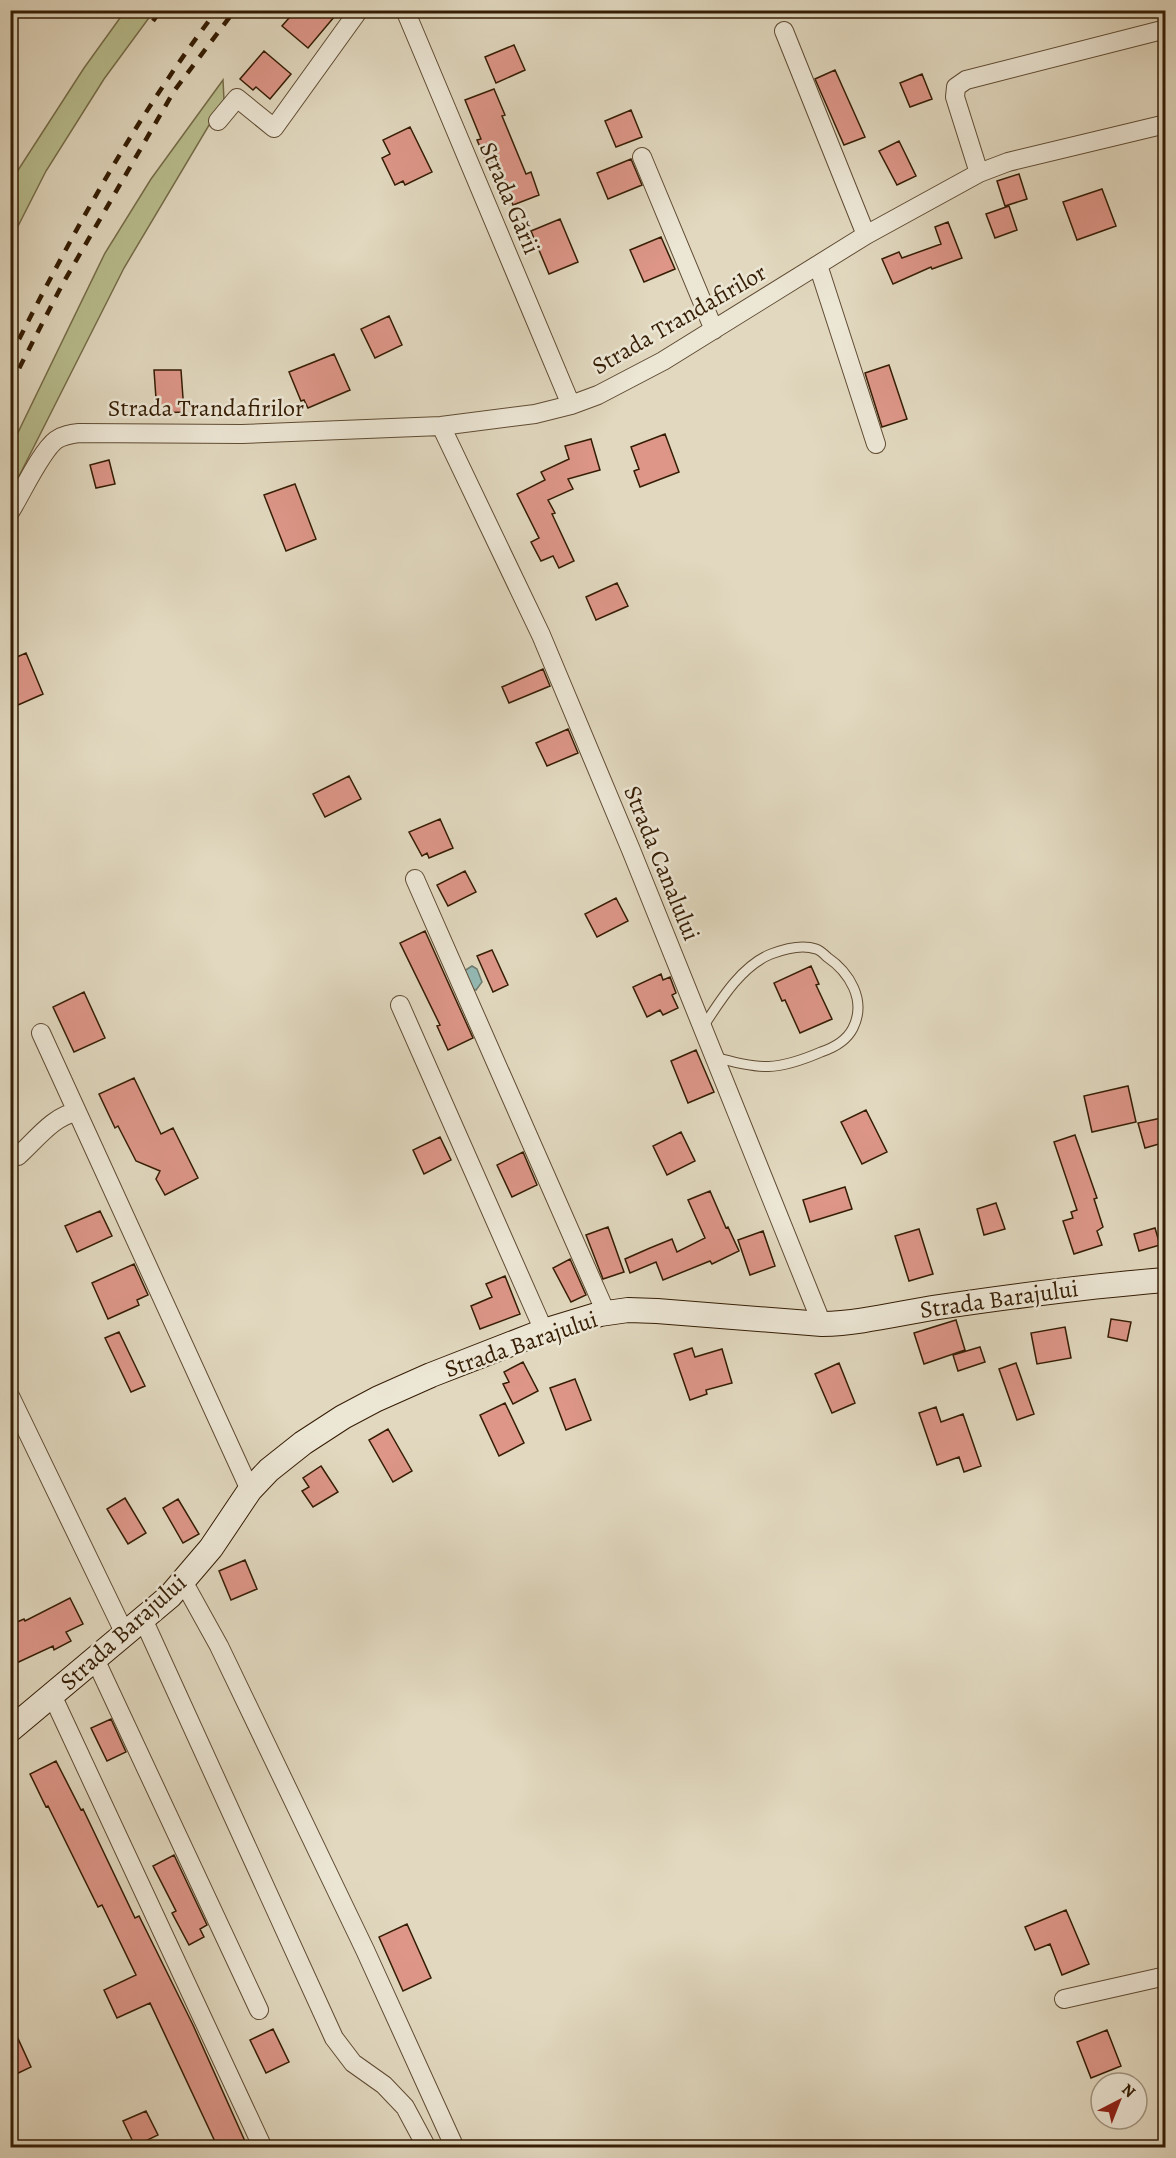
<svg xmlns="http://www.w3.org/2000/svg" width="1176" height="2158" viewBox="0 0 1176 2158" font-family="Alegreya,serif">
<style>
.green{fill:#b8bd8e;stroke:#766d49;stroke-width:1.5}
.water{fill:#94b9b4;stroke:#6e7b6e;stroke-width:1.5}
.building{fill:#dd9688;stroke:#351d04;stroke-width:1.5}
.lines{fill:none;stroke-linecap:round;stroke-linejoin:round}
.lane-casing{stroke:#604c33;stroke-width:11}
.street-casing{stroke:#604c33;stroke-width:20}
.secondary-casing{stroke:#351d04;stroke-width:26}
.lane{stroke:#ece6d5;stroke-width:9}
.street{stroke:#ece6d5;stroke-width:18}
.secondary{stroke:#ece6d5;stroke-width:24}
.rail{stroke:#351d04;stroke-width:4.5;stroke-dasharray:10 10;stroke-linecap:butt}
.labels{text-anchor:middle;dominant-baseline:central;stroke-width:5;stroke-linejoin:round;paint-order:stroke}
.street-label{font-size:24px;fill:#351d04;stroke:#ece6d5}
</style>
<rect width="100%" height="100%" fill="#e1d8bf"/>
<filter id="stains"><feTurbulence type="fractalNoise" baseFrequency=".00333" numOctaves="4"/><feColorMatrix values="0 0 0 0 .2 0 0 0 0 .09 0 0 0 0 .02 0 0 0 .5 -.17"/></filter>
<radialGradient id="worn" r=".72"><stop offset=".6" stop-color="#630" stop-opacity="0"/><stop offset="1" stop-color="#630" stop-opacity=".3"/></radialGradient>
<path class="green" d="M125,11H154L104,79L46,171L11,240V181L84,68Z
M223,80L224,100L124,268L11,492V447L105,253L151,179Z"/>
<path class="water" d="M472,966L477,969L482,982L476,990L470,988L464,971Z"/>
<path class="building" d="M296,10H340L308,48L282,26Z
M514,45L525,70L496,83L485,57Z
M264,51L291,74L270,99L256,87L253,90L240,79Z
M835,70L865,137L844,145L815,79Z
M922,74L932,99L910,107L900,83Z
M494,89L505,115L502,116L526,174L531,172L539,195L513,205L496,159L487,163L477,140L481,139L465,100Z
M631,110L642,137L616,147L605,121Z
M410,127L432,172L405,185L403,181L395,185L382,158L390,154L383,140Z
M899,141L916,176L897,185L879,151Z
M631,159L642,185L608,199L597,173Z
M1019,174L1027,199L1005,206L997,181Z
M1102,189L1116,226L1077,240L1063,202Z
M1009,206L1017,230L995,238L986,214Z
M560,219L578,262L549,274L531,231Z
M948,222L962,258L932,269L931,267L893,284L882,259L899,252L902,258L941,244L935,227Z
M661,237L675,269L644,282L630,250Z
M389,316L402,345L375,358L361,329Z
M334,354L350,390L308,408L304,400L301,401L289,372Z
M889,365L907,419L882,427L865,373Z
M154,370H181L184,412L157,413Z
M665,434L679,472L640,487L634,471L639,469L631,447Z
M591,439L600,470L568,479L573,489L548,500L555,513L552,514L574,561L559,568L553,556L541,561L531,542L539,538L517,494L545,480L541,472L569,459L565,446Z
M109,460L115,484L96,488L90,465Z
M295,484L316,539L286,551L264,495Z
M617,583L628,606L596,620L586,597Z
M26,653L43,694L18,705L10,688V660Z
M543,669L550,686L509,703L502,687Z
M568,729L578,753L547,766L536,743Z
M349,776L361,799L325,817L313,794Z
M440,819L453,848L429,858L427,853L422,856L409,832Z
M465,871L476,892L448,906L437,885Z
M616,898L628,921L597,937L585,914Z
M425,931L473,1038L448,1050L437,1026L440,1025L400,943Z
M492,950L508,985L493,992L477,956Z
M811,966L819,984L816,985L832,1019L800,1033L785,1000L782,1001L774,983Z
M661,974L663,980L670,977L676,993L672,995L678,1008L663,1015L660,1010L647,1017L633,987Z
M84,992L105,1038L74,1052L53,1007Z
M696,1050L714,1092L688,1103L671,1061Z
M134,1078L161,1134L173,1128L198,1178L165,1195L156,1179L160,1171L136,1161L118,1126L115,1128L99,1094Z
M1128,1086L1136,1122L1092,1132L1084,1096Z
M866,1110L887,1152L862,1164L841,1122Z
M1166,1117V1142L1145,1148L1138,1123Z
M681,1132L695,1161L667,1175L653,1146Z
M1075,1135L1097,1198L1094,1199L1103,1227L1097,1231L1102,1245L1074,1254L1063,1221L1073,1218L1071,1212L1077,1210L1054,1142Z
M440,1137L451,1160L424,1174L413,1150Z
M523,1152L537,1185L512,1197L497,1165Z
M845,1187L852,1209L810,1222L803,1200Z
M710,1191L726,1228L728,1227L739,1251L712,1264L710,1261L663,1280L656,1262L630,1273L625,1259L650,1248L672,1239L677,1252L705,1238L688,1200Z
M996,1203L1005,1229L984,1235L977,1209Z
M100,1211L112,1236L77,1252L65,1226Z
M608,1227L624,1272L603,1279L586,1235Z
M1155,1228L1160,1245L1139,1251L1134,1234Z
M919,1229L933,1274L909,1281L895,1236Z
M763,1231L775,1266L750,1275L738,1240Z
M570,1259L586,1295L571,1302L553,1268Z
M134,1264L148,1295L137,1300L139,1305L108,1319L92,1283Z
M505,1276L520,1314L480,1329L471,1306L492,1297L486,1284Z
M1111,1319L1131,1322L1127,1341L1108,1337Z
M956,1320L965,1350L924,1364L914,1333Z
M1065,1327L1071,1358L1037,1364L1031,1333Z
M119,1332L145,1386L131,1392L105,1338Z
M980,1347L985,1362L958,1371L953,1355Z
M692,1348L695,1357L722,1349L732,1383L706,1390L707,1394L690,1400L674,1354Z
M523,1362L538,1391L513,1404L503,1384L509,1382L504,1372Z
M839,1363L855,1403L832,1413L815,1374Z
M1016,1363L1034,1414L1017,1420L999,1369Z
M575,1379L591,1420L566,1430L550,1388Z
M505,1403L524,1443L499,1456L480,1415Z
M936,1407L941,1422L963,1414L981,1466L964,1472L959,1457L937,1465L919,1413Z
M388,1429L412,1471L393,1482L369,1440Z
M321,1466L338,1492L313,1507L302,1491L309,1487L303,1478Z
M125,1498L146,1533L128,1544L107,1509Z
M178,1499L199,1534L183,1543L163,1508Z
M245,1560L257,1589L231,1600L219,1571Z
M70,1598L83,1624L66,1632L71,1641L54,1650L53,1646L10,1666V1625L24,1619L25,1621Z
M111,1719L126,1752L107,1761L91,1728Z
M56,1761L81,1810L83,1809L135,1918L139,1916L193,2025L248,2148H218L150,2003L117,2018L104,1990L136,1975L102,1905L98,1907L48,1806L46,1807L30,1774Z
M174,1855L207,1925L200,1929L204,1937L189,1945L172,1913L176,1911L153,1866Z
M1066,1910L1089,1964L1062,1975L1050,1944L1035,1950L1025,1927Z
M407,1924L431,1978L403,1991L379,1937Z
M10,2021L31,2067L10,2077Z
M273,2029L289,2062L266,2073L250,2040Z
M1107,2030L1121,2066L1091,2078L1077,2042Z
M146,2111L158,2135L135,2146L123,2121Z"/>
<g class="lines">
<g class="lane-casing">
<path id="lane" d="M703,1027C720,1001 741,966 771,954C784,949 802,944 816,949C820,950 824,954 827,957C849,972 867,1000 853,1028C847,1040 833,1048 821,1052C777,1071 760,1070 715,1057"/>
</g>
<g class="street-casing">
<path id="street" d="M405,10L571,405
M784,31L866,235
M218,121L237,98L274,128L359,10
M642,157L714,330
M979,173L955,97L956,87L966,80L1166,29
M818,265L876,444
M441,426L541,635L631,850L822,1324
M10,512C21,495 41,451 56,440C63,435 71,434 79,433L242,434L441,426L535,414L571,405L598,395L663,361L866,235L979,173L1008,162L1166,124
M415,879L607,1315
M400,1005L544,1331
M41,1033L250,1490
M18,1156C35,1141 54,1115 77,1112
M10,1396L125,1634
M183,1581L219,1646L365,1950L455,2148
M143,1619L334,2038L353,2063L384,2085L405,2107L427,2148
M95,1659L259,2010
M52,1695L263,2148
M1064,1999L1166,1976"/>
</g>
<g class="secondary-casing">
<path id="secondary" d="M10,1730L170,1596L211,1548L250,1490L269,1470L303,1443L343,1417L377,1399L431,1375L544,1331L600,1314L628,1310L657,1311L822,1324C862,1323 900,1313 939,1307C1014,1296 1089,1286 1166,1280"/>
</g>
<use href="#lane" class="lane"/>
<use href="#street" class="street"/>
<use href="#secondary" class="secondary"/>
<path class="rail" d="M153,21L161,10
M10,357C71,236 135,118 217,10
M10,386L62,285L174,91L235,10"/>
</g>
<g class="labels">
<g class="street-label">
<text transform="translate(510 198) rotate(67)">Strada Gării</text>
<text transform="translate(679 319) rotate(-30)">Strada Trandafirilor</text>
<text x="206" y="408">Strada Trandafirilor</text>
<text transform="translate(662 863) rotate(68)">Strada Canalului</text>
<text transform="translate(999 1299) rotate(-8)">Strada Barajului</text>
<text transform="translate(521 1344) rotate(-19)">Strada Barajului</text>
<text transform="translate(123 1632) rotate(-42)">Strada Barajului</text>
</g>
</g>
<rect width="1176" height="2158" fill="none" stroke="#e1d8bf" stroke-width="36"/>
<rect x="12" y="12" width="1152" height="2134" fill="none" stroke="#351d04" stroke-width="3"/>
<rect x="18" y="18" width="1140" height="2122" fill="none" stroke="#351d04" stroke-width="1.5"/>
<g transform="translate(1119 2101) rotate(42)"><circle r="28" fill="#ece6d5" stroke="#a39681" stroke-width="1.5"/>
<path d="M0-4.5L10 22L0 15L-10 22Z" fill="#8f2418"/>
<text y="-9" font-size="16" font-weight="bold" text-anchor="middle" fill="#351d04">N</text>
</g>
<rect width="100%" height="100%" filter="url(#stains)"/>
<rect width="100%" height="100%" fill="url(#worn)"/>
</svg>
